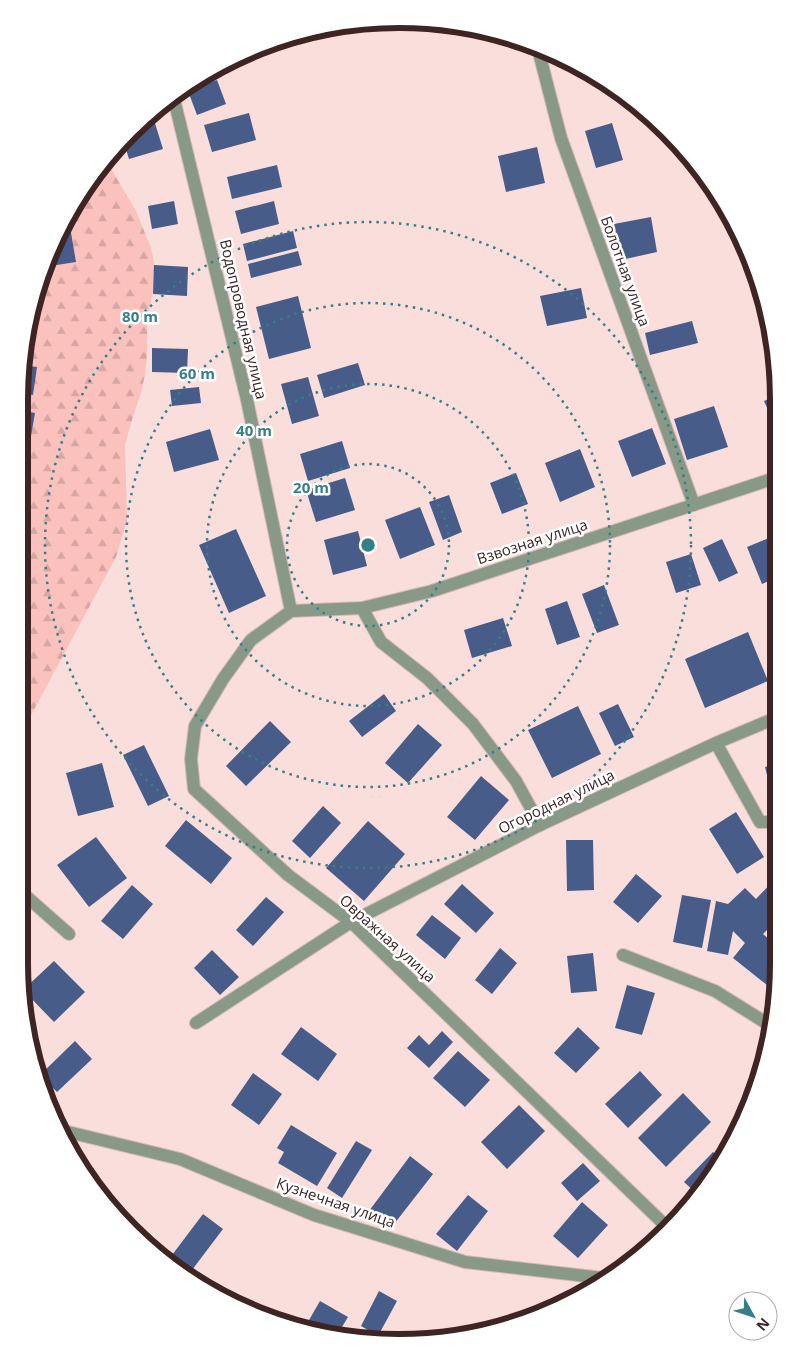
<svg xmlns="http://www.w3.org/2000/svg" width="798" height="1361" viewBox="0 0 798 1361" font-family="'Open Sans',sans-serif">
<style>
.forest{fill:url(#forest-firs)}
.building{fill:#475c88}
.lines{fill:none;stroke-linecap:round;stroke-linejoin:round}
.lane-casing{stroke:#d4b9b7;stroke-width:14}
.street-casing{stroke:#d4b9b7;stroke-width:14}
.lane{stroke:#889a87;stroke-width:12}
.street{stroke:#889a87;stroke-width:12}
.ring{fill:none;stroke:#377f86;stroke-width:2.5;stroke-dasharray:2.5 5}
.labels{text-anchor:middle;dominant-baseline:central;stroke-width:5;stroke-linejoin:round;paint-order:stroke}
.street-label{font-size:15px;fill:#3e2524;stroke:#fff}
.rim{fill:none;stroke:#3e2524;stroke-width:6}
.centre{fill:#377f86;stroke:#fff;stroke-width:2.5}
.ring-label{font-size:15px;text-anchor:middle;font-weight:bold;fill:#377f86;stroke:#fff;stroke-width:5;stroke-linejoin:round;paint-order:stroke}
</style>
<defs>
<pattern id="forest-firs" width="22" height="20" patternUnits="userSpaceOnUse" patternTransform="scale(1.25)"><rect width="22" height="20" fill="#fac1bd"/><path d="M5 1l3.5 6h-7zM16 11l3.5 6h-7z" fill="#d7a6a2"/></pattern>
</defs>
<rect width="100%" height="100%" fill="#f9dedc"/>
<path class="forest" d="M106,160L136,211L151,248L155,266V283L147,318V355L145,375L141,393L135,410L125,444L127,521L116,557L29,719L19,728V494C30,454 26,414 22,373L20,370L39,277L83,188Z"/>
<path class="building" d="M229,61L231,67L207,73V72Z
M217,80L226,104L197,115L188,91Z
M249,113L256,140L212,152L204,125Z
M154,120L163,149L129,159L123,139L136,126Z
M612,123L623,160L596,168L585,131Z
M537,147L545,183L506,192L498,156Z
M277,165L282,187L232,199L227,177Z
M174,201L178,224L152,229L148,206Z
M274,201L279,224L241,234L235,211Z
M651,217L657,252L621,260L614,224Z
M66,221H69L76,262L44,267Z
M293,231L297,248L247,261L243,244Z
M298,251L302,265L251,278L248,264Z
M154,265L188,267L187,296L153,294Z
M581,288L587,318L547,326L540,296Z
M298,296L311,348L269,359L256,307Z
M692,321L698,343L650,355L645,333Z
M152,348L188,349L187,373L152,372Z
M358,363L365,385L324,398L317,375Z
M21,365L37,367L33,395L20,393Z
M308,377L319,416L292,424L281,384Z
M199,387L201,403L172,406L170,390Z
M778,394V433L764,401Z
M714,406L728,447L687,460L674,419Z
M20,410L35,413L30,442L19,440Z
M652,428L666,464L632,477L618,441Z
M210,429L219,460L174,472L166,442Z
M342,441L350,468L308,481L300,454Z
M580,449L595,487L560,502L545,463Z
M516,473L528,504L502,514L490,483Z
M345,478L355,510L316,522L306,490Z
M449,495L462,532L443,540L429,502Z
M420,507L435,545L400,559L385,520Z
M236,529L266,596L229,613L199,545Z
M358,531L367,566L333,575L324,540Z
M769,538L778,563V577L762,584L747,547Z
M722,539L738,573L719,582L703,548Z
M691,554L701,585L676,593L666,562Z
M604,585L619,625L597,633L582,594Z
M567,601L580,637L557,645L545,609Z
M503,618L512,646L472,658L464,630Z
M748,632L768,681L705,708L685,659Z
M778,640V656L772,643Z
M384,694L396,711L362,737L349,721Z
M618,704L634,737L615,746L599,713Z
M578,706L601,754L552,778L528,730Z
M270,721L291,742L246,786L226,766Z
M418,724L442,745L408,783L385,763Z
M144,745L169,796L148,806L123,755Z
M102,763L114,807L78,816L66,773Z
M778,764V810L776,811L765,767Z
M481,776L509,800L475,840L447,817Z
M19,791H31L30,812H19Z
M323,806L341,823L310,858L292,841Z
M736,812L764,857L737,874L709,829Z
M186,820L232,858L211,884L165,846Z
M368,821L405,854L364,901L326,868Z
M96,837L127,878L89,907L57,865Z
M566,840H593L594,890L567,891Z
M636,874L662,896L638,923L613,902Z
M774,880L778,884V919L763,934L778,947L777,993L733,958L745,943L733,931L728,955L707,951L716,901L728,904L745,888L756,899Z
M462,884L494,913L476,933L444,904Z
M132,885L153,904L123,939L101,921Z
M682,895L711,900L702,948L673,942Z
M266,897L284,912L253,946L236,930Z
M432,915L461,938L445,959L416,935Z
M500,948L517,963L492,994L475,980Z
M212,950L239,977L220,995L194,968Z
M593,953L597,991L571,993L567,956Z
M54,961L85,992L54,1022L23,990Z
M627,985L655,993L642,1035L615,1028Z
M301,1027L337,1054L318,1081L281,1054Z
M578,1027L600,1048L576,1073L554,1053Z
M442,1031L453,1042L429,1068L407,1048L419,1035L429,1045Z
M75,1041L92,1059L57,1092L40,1075Z
M458,1051L490,1080L465,1107L433,1078Z
M640,1071L662,1095L628,1128L605,1104Z
M253,1073L282,1094L259,1125L231,1105Z
M683,1093L711,1122L666,1167L638,1138Z
M519,1105L545,1131L507,1169L481,1142Z
M291,1125L337,1153L317,1186L278,1163L284,1152L277,1148Z
M356,1141L372,1150L342,1198L327,1188Z
M713,1152L722,1160L715,1173L696,1193L684,1182Z
M410,1156L433,1174L391,1228L369,1211Z
M583,1163L600,1181L577,1201L561,1183Z
M468,1195L488,1211L457,1251L436,1234Z
M582,1202L608,1225L578,1258L553,1236Z
M203,1214L223,1229L189,1274L169,1259Z
M379,1291L397,1301L378,1336L361,1326Z
M320,1301L348,1317L339,1332L305,1327Z"/>
<g class="lines">
<g class="lane-casing">
<path id="lane" d="M362,608L381,642L427,678L473,724L516,781L540,825
M623,955L715,991L771,1026"/>
</g>
<g class="street-casing">
<path id="street" d="M537,45L561,138L694,505
M173,95L247,400L291,611
M291,611L251,640L223,679L195,726L191,759L194,789L288,875L351,922L666,1226
M291,611L362,608L432,591L778,477
M716,743L760,822H778
M19,890L69,934
M196,1023L351,922L540,825L716,743L778,717
M64,1131L180,1159L314,1215L465,1262L603,1278"/>
</g>
<use href="#lane" class="lane"/>
<use href="#street" class="street"/>
</g>
<g class="ring">
<circle cx="368" cy="545" r="81"/>
<circle cx="368" cy="545" r="161"/>
<circle cx="368" cy="545" r="242"/>
<circle cx="368" cy="545" r="323"/>
</g>
<g class="labels">
<g class="street-label">
<text transform="translate(626 271) rotate(70)">Болотная улица</text>
<text transform="translate(244 319) rotate(77)">Водопроводная улица</text>
<text transform="translate(532 541) rotate(-18)">Взвозная улица</text>
<text transform="translate(556 801) rotate(-26)">Огородная улица</text>
<text transform="translate(388 938) rotate(42)">Овражная улица</text>
<text transform="translate(336 1202) rotate(19)">Кузнечная улица</text>
</g>
</g>
<path d="M0 0H798V1361H0ZM399 28H399A371 371 0 0 1 770 399V963A371 371 0 0 1 399 1334H399A371 371 0 0 1 28 963V399A371 371 0 0 1 399 28Z" fill="#fff" fill-rule="evenodd"/>
<path class="rim" d="M399 28H399A371 371 0 0 1 770 399V963A371 371 0 0 1 399 1334H399A371 371 0 0 1 28 963V399A371 371 0 0 1 399 28Z"/>
<circle cx="368" cy="545" r="8" class="centre"/>
<g class="ring-label">
<text x="140" y="322">80 m</text>
<text x="197" y="379">60 m</text>
<text x="254" y="436">40 m</text>
<text x="311" y="493">20 m</text>
</g>
<g transform="translate(753 1316) rotate(130)"><circle r="24" fill="#ffffff" stroke="#b2a8a7"/>
<path d="M0-4L9 19L0 12L-9 19Z" fill="#377f86"/>
<text y="-8" font-size="14" font-weight="bold" text-anchor="middle" fill="#3e2524">N</text>
</g>
</svg>
